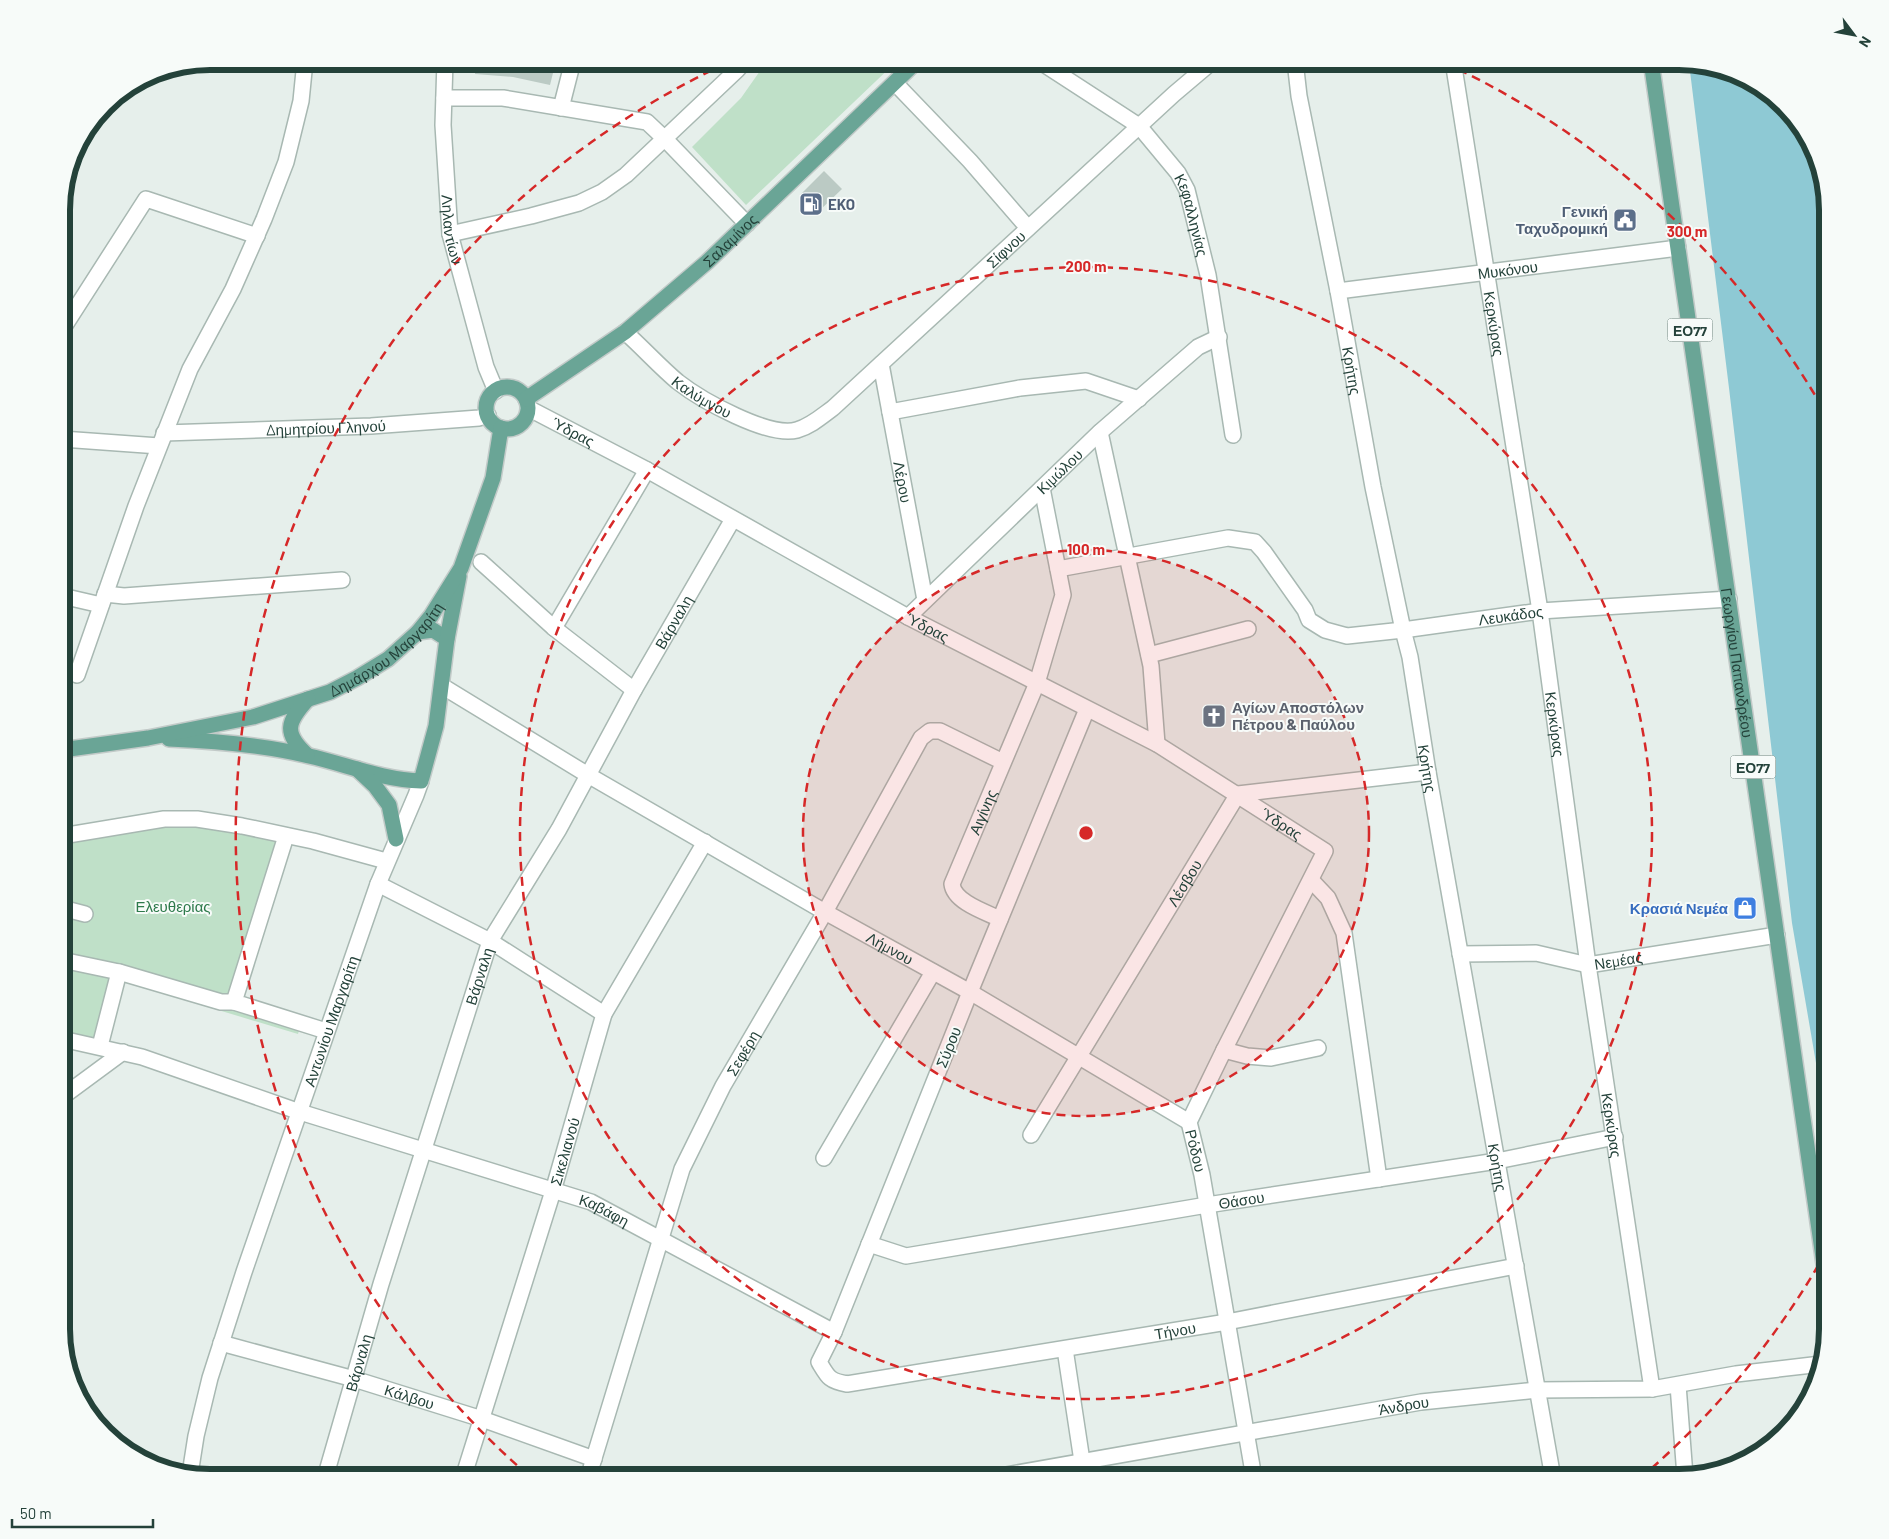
<svg xmlns="http://www.w3.org/2000/svg" width="1889" height="1539" viewBox="0 0 1889 1539" font-family="Barlow,sans-serif">
<style>
.green{fill:#bfe0c8}
.water{fill:#8ec9d4}
.building{fill:#bbcac4}
.lines{fill:none;stroke-linecap:round;stroke-linejoin:round}
.minor-casing{stroke:#a8b8b2;stroke-width:18}
.major-casing{stroke:#c2cac8;stroke-width:18}
.minor{stroke:#fff;stroke-width:15}
.major{stroke:#6aa596;stroke-width:15}
.ring{fill:none;stroke:#d62828;stroke-width:2.5;stroke-dasharray:9 6}
.labels{text-anchor:middle;dominant-baseline:central;stroke-width:4;stroke-linejoin:round;paint-order:stroke}
.shield{fill:#f7fbf9;stroke:#637a73;stroke-width:1}
.shield-label{font-size:14px;font-weight:bold;fill:#24423a}
.service-label{font-size:15px;font-weight:bold;fill:#4e5e75;stroke:#f7fbf9;text-anchor:start}
.street-label{font-size:15px;fill:#24423a;stroke:#f7fbf9}
.worship-label{font-size:15px;font-weight:bold;fill:#5b616d;stroke:#f7fbf9;text-anchor:start}
.park-label{font-size:15px;fill:#2d7a4b;stroke:#f7fbf9}
.shop-label{font-size:15px;font-weight:bold;fill:#366cbe;stroke:#f7fbf9;text-anchor:end}
.rim{fill:none;stroke:#24423a;stroke-width:6}
.centre{fill:#d62828;stroke:#f7fbf9;stroke-width:2.5}
.ring-label{font-size:15px;text-anchor:middle;font-weight:bold;fill:#d62828;stroke:#f7fbf9;stroke-width:4;stroke-linejoin:round;paint-order:stroke}
</style>
<rect width="100%" height="100%" fill="#e6efeb"/>
<path class="green" d="M767,61H897L746,205L692,147L741,98Z
M164,819L286,836L234,1002L301,1024L298,1034L125,982L108,1048L62,1039V836Z"/>
<path class="water" d="M1689,63L1736,72L1777,98L1813,144L1828,210V1133L1792,923L1729,388Z"/>
<path class="building" d="M476,61H556L550,85L513,77L475,74Z
M824,171L842,189L818,212L801,194Z
M1741,1462V1463L1724,1467V1464Z"/>
<g class="lines">
<g class="minor-casing">
<g id="minor">
<path id="s1" d="M445,61L443,125L450,234L486,367L496,391"/>
<path id="s2" d="M1039,61L1139,126L1178,173L1187,190L1208,275L1233,435"/>
<path id="s3" d="M1295,61L1299,96L1338,291L1373,487L1403,630L1410,657L1428,772L1553,1478"/>
<path id="s4" d="M1453,61L1540,611L1588,965L1652,1389"/>
<path d="M895,83L970,161L1028,228"/>
<path d="M444,98H503L647,122L665,139L747,224"/>
<path d="M561,108L573,61"/>
<path d="M450,234L531,216L579,203L602,192L626,175L737,70L745,61"/>
<path id="s5" d="M1338,291L1678,248"/>
<path d="M62,330L146,199L257,236"/>
<path id="s6" d="M625,332C643,348 660,367 678,382C701,400 769,438 797,430C811,426 822,416 833,408L1174,94L1213,61"/>
<path id="s7" d="M881,364L925,600"/>
<path id="s8" d="M528,408L647,470L908,617L1157,744L1325,851L1224,1050L1189,1122L1202,1175L1254,1478"/>
<path d="M890,412L1020,388L1086,381L1139,399"/>
<path d="M1100,432L1151,666L1157,744"/>
<path id="s9" d="M164,433L371,426L479,418L488,415"/>
<path d="M62,439L159,446"/>
<path d="M481,562L554,628L634,690"/>
<path id="s10" d="M1058,569L1228,538L1255,542L1264,552L1305,610L1309,620L1325,630L1347,636L1403,630L1540,611L1729,599"/>
<path d="M105,594L124,596L342,580"/>
<path d="M62,596L101,605"/>
<path id="s11" d="M908,617L1100,432L1198,347L1219,337"/>
<path d="M554,628L647,470"/>
<path d="M1149,655L1248,629"/>
<path d="M77,675L136,506L190,369L233,289L264,219L286,162L301,101L305,61"/>
<path id="s12" d="M442,686L588,775L825,912L970,992L1189,1122"/>
<path id="s13" d="M1087,709L970,992L834,1332L819,1362C828,1377 829,1381 847,1384L1227,1322L1516,1266"/>
<path d="M62,836L164,819H197L242,826L313,841L386,861"/>
<path d="M286,836L234,1002L326,1031"/>
<path d="M1311,880L1328,898L1344,933L1379,1179"/>
<path d="M378,884L490,941L604,1014"/>
<path d="M62,908L85,914"/>
<path id="s14" d="M1000,919C985,912 954,902 952,884L1037,683L1063,595L1042,488"/>
<path id="s15" d="M1460,954L1536,953L1588,965L1777,935"/>
<path d="M62,960L119,972L221,1002H234"/>
<path id="s16" d="M62,1039L142,1057L300,1112L591,1202L834,1332"/>
<path d="M100,1046L119,972"/>
<path d="M1224,1050L1247,1056L1271,1058L1318,1048"/>
<path d="M62,1097L123,1052"/>
<path id="s17" d="M1031,1135L1238,794L1428,772"/>
<path d="M824,1158L933,972"/>
<path id="s18" d="M869,1244L906,1256L1207,1205L1497,1161L1615,1137"/>
<path id="s19" d="M221,1343L354,1379L482,1419L594,1459"/>
<path d="M1065,1349L1082,1461"/>
<path d="M1678,1385L1685,1476"/>
<path id="s20" d="M190,1474L196,1436L210,1378L244,1272L378,884L416,795L421,781"/>
<path id="s21" d="M325,1478L381,1284L490,941L559,829L634,690L733,519"/>
<path id="s22" d="M463,1478L553,1191L604,1014L705,842"/>
<path id="s23" d="M588,1478L682,1169L723,1086L825,912L921,738L930,731H940L1003,762"/>
<path id="s24" d="M989,1478L1421,1402L1537,1390L1652,1389L1736,1374L1821,1364"/>
</g>
</g>
<g class="major-casing">
<g id="major">
<path id="s25" d="M1651,61L1828,1292"/>
<circle cx="507" cy="408" r="21"/>
<path id="s26" d="M526,399L625,332L707,262L917,61"/>
<path d="M418,632L433,630L447,639"/>
<path d="M169,739C216,741 264,745 309,756C345,764 383,780 421,781L436,726L447,639L459,576"/>
<path id="s27" d="M62,750L148,738L253,717L330,692L357,678L388,659L418,632L431,616L461,568L493,478L501,428"/>
<path d="M307,755C283,733 287,722 308,699"/>
<path d="M357,769L375,786L389,805L396,839"/>
</g>
</g>
<use href="#minor" class="minor"/>
<use href="#major" class="major"/>
</g>
<circle cx="1086" cy="833" r="283" fill="#d62828" fill-opacity=".12"/>
<g class="ring">
<circle cx="1086" cy="833" r="283"/>
<circle cx="1086" cy="833" r="566"/>
<path d="M1826 1252A850 850 0 0 1 1644 1475M528 1475A850 850 0 0 1 727 63M1445 63A850 850 0 0 1 1826 414"/>
</g>
<defs>
<g id="fuel-square" transform="scale(1.25)"><rect x="-9" y="-9" width="18" height="18" rx="4" fill="#5c6f8a" stroke="#f7fbf9"/><path d="M-5.5-6h7V0h2V4h1.3V-2.5L3-4.5l.8-.8L6-3V5H2.5V1h-1V6h-7ZM-4.2-4.7v3.2H.2V-4.7Z" fill="#fff"/></g>
<g id="civic-square" transform="scale(1.25)"><rect x="-9" y="-9" width="18" height="18" rx="4" fill="#5c6f8a" stroke="#f7fbf9"/><path d="M-.6-6.5H3V-4.5H.6V-3L4-1V1h2V6H-6V1h2V-1L-.6-3ZM-1.2 2.5V6h2.4V2.5Z" fill="#fff"/></g>
<g id="church-square" transform="scale(1.25)"><rect x="-9" y="-9" width="18" height="18" rx="4" fill="#6b7280" stroke="#f7fbf9"/><path d="M-1.2-6h2.4v3.5h3.3v2.4h-3.3V6h-2.4V-.1h-3.3v-2.4h3.3Z" fill="#fff"/></g>
<g id="shop-square" transform="scale(1.25)"><rect x="-9" y="-9" width="18" height="18" rx="4" fill="#3f7fe0" stroke="#f7fbf9"/><path d="M-5-2.5h2.3a2.7 3.5 0 0 1 5.4 0H5L5.5 6h-11ZM-1.5-2.5h3a1.5 2.3 0 0 0-3 0Z" fill="#fff"/></g>
</defs>
<g fill-rule="evenodd">
<use href="#fuel-square" x="811" y="204"/>
<use href="#civic-square" x="1625" y="220"/>
<use href="#church-square" x="1214" y="716"/>
<use href="#shop-square" x="1745" y="908"/>
</g>
<g class="labels">
<g class="shield">
<rect x="1667.5" y="318.5" width="45" height="23" rx="4"/>
<rect x="1730.5" y="755.5" width="45" height="23" rx="4"/>
</g>
<g class="shield-label">
<text x="1690" y="330">ΕΟ77</text>
<text x="1753" y="767">ΕΟ77</text>
</g>
<g class="service-label">
<text x="828" y="204">EKO</text>
<text x="1608" y="211" text-anchor="end">Γενική<tspan x="1608" dy="17">Ταχυδρομική</tspan></text>
</g>
<g class="street-label">
<text stroke="none"><textPath href="#s2" startOffset="225">Κεφαλληνίας</textPath></text>
<text stroke="none"><textPath href="#s1" startOffset="169">Ληλαντίων</textPath></text>
<text stroke="none"><textPath href="#s26" startOffset="259">Σαλαμίνος</textPath></text>
<text stroke="none"><textPath href="#s6" startOffset="481">Σίφνου</textPath></text>
<text stroke="none"><textPath href="#s5" startOffset="171">Μυκόνου</textPath></text>
<text stroke="none"><textPath href="#s4" startOffset="266">Κερκύρας</textPath></text>
<text stroke="none"><textPath href="#s3" startOffset="315">Κρήτης</textPath></text>
<text stroke="none"><textPath href="#s6" startOffset="101">Καλύμνου</textPath></text>
<text stroke="none"><textPath href="#s9" startOffset="162">Δημητρίου Γληνού</textPath></text>
<text stroke="none"><textPath href="#s8" startOffset="51">Ύδρας</textPath></text>
<text stroke="none"><textPath href="#s11" startOffset="210">Κιμώλου</textPath></text>
<text stroke="none"><textPath href="#s7" startOffset="120">Λέρου</textPath></text>
<text stroke="none"><textPath href="#s10" startOffset="502">Λευκάδος</textPath></text>
<text stroke="none"><textPath href="#s21" startOffset="930">Βάρναλη</textPath></text>
<text stroke="none"><textPath href="#s8" startOffset="456">Ύδρας</textPath></text>
<text stroke="none"><textPath href="#s27" startOffset="346">Δημάρχου Μαργαρίτη</textPath></text>
<text stroke="none"><textPath href="#s25" startOffset="608">Γεωργίου Παπανδρέου</textPath></text>
<text stroke="none"><textPath href="#s4" startOffset="671">Κερκύρας</textPath></text>
<text stroke="none"><textPath href="#s3" startOffset="720">Κρήτης</textPath></text>
<text stroke="none"><textPath href="#s14" startOffset="140">Αιγίνης</textPath></text>
<text stroke="none"><textPath href="#s8" startOffset="861">Ύδρας</textPath></text>
<text stroke="none"><textPath href="#s17" startOffset="295">Λέσβου</textPath></text>
<text stroke="none"><textPath href="#s12" startOffset="519">Λήμνου</textPath></text>
<text stroke="none"><textPath href="#s15" startOffset="160">Νεμέας</textPath></text>
<text stroke="none"><textPath href="#s21" startOffset="525">Βάρναλη</textPath></text>
<text stroke="none"><textPath href="#s20" startOffset="475">Αντωνίου Μαργαρίτη</textPath></text>
<text transform="translate(948 1047) rotate(-68)">Σύρου</text>
<text stroke="none"><textPath href="#s23" startOffset="454">Σεφέρη</textPath></text>
<text stroke="none"><textPath href="#s4" startOffset="1076">Κερκύρας</textPath></text>
<text stroke="none"><textPath href="#s8" startOffset="1245">Ρόδου</textPath></text>
<text stroke="none"><textPath href="#s22" startOffset="342">Σικελιανού</textPath></text>
<text stroke="none"><textPath href="#s3" startOffset="1125">Κρήτης</textPath></text>
<text stroke="none"><textPath href="#s18" startOffset="379">Θάσου</textPath></text>
<text stroke="none"><textPath href="#s16" startOffset="569">Καβάφη</textPath></text>
<text stroke="none"><textPath href="#s13" startOffset="1076">Τήνου</textPath></text>
<text stroke="none"><textPath href="#s21" startOffset="120">Βάρναλη</textPath></text>
<text stroke="none"><textPath href="#s19" startOffset="196">Κάλβου</textPath></text>
<text stroke="none"><textPath href="#s24" startOffset="421">Άνδρου</textPath></text>
</g>
<g class="worship-label">
<text x="1232" y="707">Αγίων Αποστόλων<tspan x="1232" dy="17">Πέτρου &amp; Παύλου</tspan></text>
</g>
<g class="park-label">
<text x="173" y="906">Ελευθερίας</text>
</g>
<g class="shop-label">
<text x="1728" y="908">Κρασιά Νεμέα</text>
</g>
</g>
<path d="M0 0H1889V1539H0ZM210 70H1679A140 140 0 0 1 1819 210V1329A140 140 0 0 1 1679 1469H210A140 140 0 0 1 70 1329V210A140 140 0 0 1 210 70Z" fill="#f7fbf9" fill-rule="evenodd"/>
<path class="rim" d="M210 70H1679A140 140 0 0 1 1819 210V1329A140 140 0 0 1 1679 1469H210A140 140 0 0 1 70 1329V210A140 140 0 0 1 210 70Z"/>
<circle cx="1086" cy="833" r="8" class="centre"/>
<g class="ring-label">
<text x="1687" y="237">300 m</text>
<text x="1086" y="272">200 m</text>
<text x="1086" y="555">100 m</text>
</g>
<g transform="translate(1854 35) rotate(122)" stroke="#f7fbf9" stroke-width="4" paint-order="stroke">
<path d="M0-4L9 19L0 12L-9 19Z" fill="#24423a"/>
<text y="-8" font-size="14" font-weight="bold" text-anchor="middle" fill="#24423a">N</text>
</g>
<path d="M12 1519v8h141v-8" fill="none" stroke="#24423a" stroke-width="2.5"/>
<text x="20" y="1519" font-size="15" fill="#24423a" stroke="#f7fbf9" stroke-width="4" paint-order="stroke">50 m</text>
</svg>
